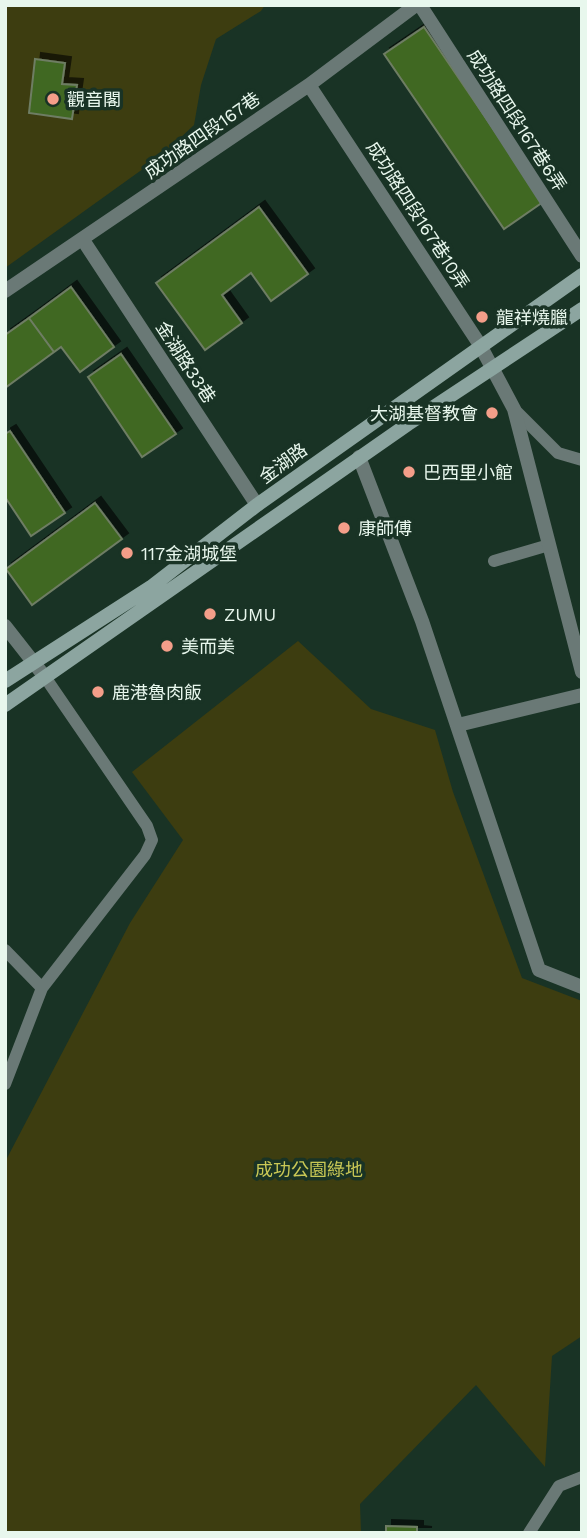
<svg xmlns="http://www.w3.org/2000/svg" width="587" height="1538" viewBox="0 0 587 1538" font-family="'Work Sans','Noto Sans TC',sans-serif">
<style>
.green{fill:#3d3d10}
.building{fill:#416722;stroke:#6e7d64;stroke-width:2;filter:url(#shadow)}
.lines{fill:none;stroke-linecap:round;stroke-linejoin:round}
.lane{stroke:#6a7976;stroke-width:12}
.street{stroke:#6a7976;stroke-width:14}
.secondary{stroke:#8ca5a0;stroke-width:14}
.poi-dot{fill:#f49e89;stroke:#193325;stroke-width:2.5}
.labels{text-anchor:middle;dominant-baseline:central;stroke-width:7;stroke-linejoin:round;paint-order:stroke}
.poi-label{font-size:18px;fill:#e8f7ed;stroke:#193325;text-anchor:start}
.street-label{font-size:18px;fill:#e8f7ed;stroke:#193325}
.park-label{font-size:18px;fill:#c9c855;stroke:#193325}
</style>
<defs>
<filter id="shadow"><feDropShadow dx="6" dy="-6" stdDeviation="0" flood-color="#0009"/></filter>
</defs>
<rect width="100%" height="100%" fill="#193325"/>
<path class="green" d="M5,5H265L261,11L216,39L201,85L194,125L161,156L5,268Z
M298,641L371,709L435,730L453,792L522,978L582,1001V1336L552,1356L545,1467L476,1385L360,1504L361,1533H5V1162L130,923L183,840L132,772Z"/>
<path class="building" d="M424,27L543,202L504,229L384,54Z
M35,59L65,63L62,84L77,85L72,119L29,113Z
M259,207L308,274L271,301L251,273L222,295L242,323L205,350L156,283Z
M71,287L114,347L80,372L61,347L54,352L29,318Z
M29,318L54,352L5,388V335Z
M121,354L176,434L142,457L88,377Z
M10,431L65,513L31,536L5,497V434Z
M95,503L122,539L32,605L6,569Z
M386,1526L417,1527V1532L426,1533H386Z"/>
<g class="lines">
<path class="lane" d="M514,409L558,453L582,460
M494,561L549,545
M5,950L42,988L145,855L152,840L147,826L45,677
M5,1084L42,988
M529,1533L559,1486L582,1477"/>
<path class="street" d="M420,5L582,256
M309,85L480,345L514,409L582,672
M83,240L257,505
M5,291L309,85L416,5
M359,457L422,621L539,970L582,987
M5,626L45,677
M458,725L582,695"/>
<path class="secondary" d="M5,681L151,587L257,505L582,275
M5,705L408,424L582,309"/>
</g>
<g class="poi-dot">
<circle cx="53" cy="99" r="7"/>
<circle cx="482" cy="317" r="7"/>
<circle cx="492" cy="413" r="7"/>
<circle cx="409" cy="472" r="7"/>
<circle cx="344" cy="528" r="7"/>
<circle cx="127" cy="553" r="7"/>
<circle cx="210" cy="614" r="7"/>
<circle cx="167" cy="646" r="7"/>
<circle cx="98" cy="692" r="7"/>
</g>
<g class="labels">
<g class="poi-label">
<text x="67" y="99">觀音閣</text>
<text x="496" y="317">龍祥燒臘</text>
<text x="478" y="413" text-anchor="end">大湖基督教會</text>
<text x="423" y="472">巴西里小館</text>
<text x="358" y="528">康師傅</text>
<text x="141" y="553">117金湖城堡</text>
<text x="224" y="614">ZUMU</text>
<text x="181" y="646">美而美</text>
<text x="112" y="692">鹿港魯肉飯</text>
</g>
<g class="street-label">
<text transform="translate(517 120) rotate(57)">成功路四段167巷6弄</text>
<text transform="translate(202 135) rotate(-35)">成功路四段167巷</text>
<text transform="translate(418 215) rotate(57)">成功路四段167巷10弄</text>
<text transform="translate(186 362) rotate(57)">金湖路33巷</text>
<text transform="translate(283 463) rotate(-36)">金湖路</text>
</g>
<g class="park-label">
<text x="309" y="1169">成功公園綠地</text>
</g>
</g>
<rect width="587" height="1538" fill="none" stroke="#e8f7ed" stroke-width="14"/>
</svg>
